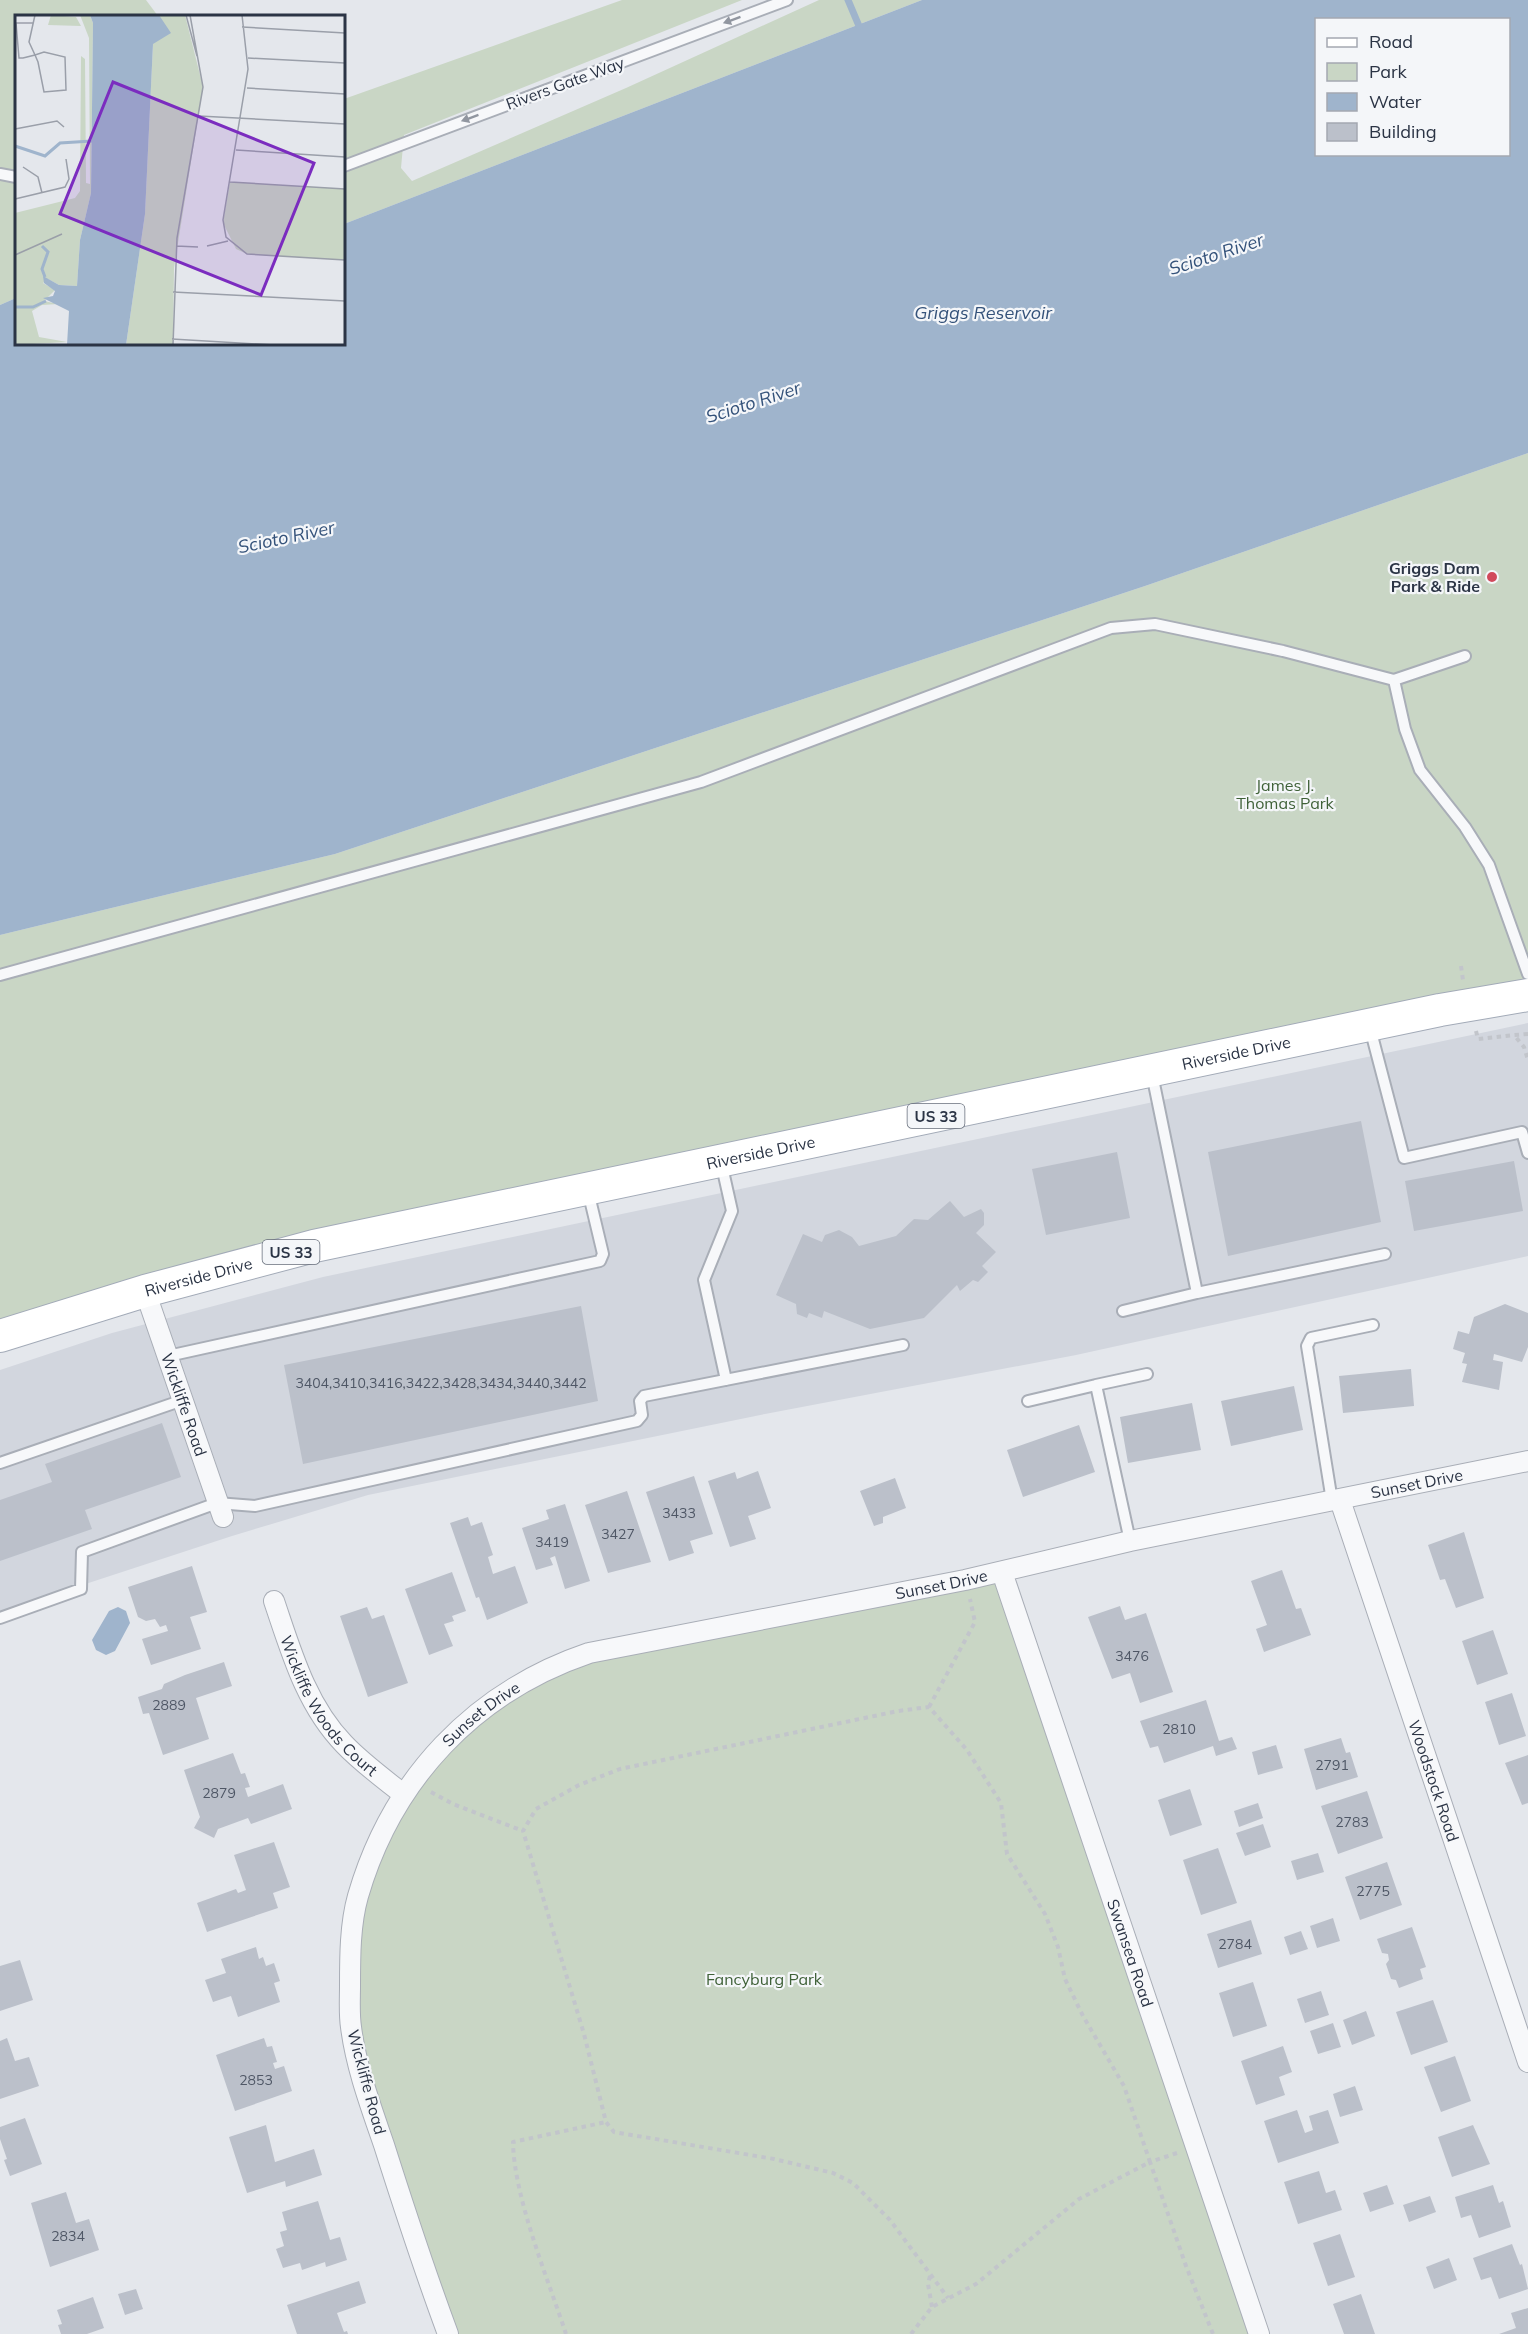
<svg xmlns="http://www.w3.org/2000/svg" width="1528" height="2334" viewBox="0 0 1528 2334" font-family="Mulish,sans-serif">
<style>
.built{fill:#d2d6de}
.green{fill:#c9d6c5}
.water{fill:#9fb4cc;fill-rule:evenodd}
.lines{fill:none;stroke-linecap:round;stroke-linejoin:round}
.stream{stroke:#9fb4cc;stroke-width:7}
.building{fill:#bbc0ca}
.lane-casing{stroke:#a9aeb7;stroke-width:14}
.street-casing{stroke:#a9aeb7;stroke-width:22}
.primary-casing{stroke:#a3abb8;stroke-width:34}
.path{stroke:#c2c5cb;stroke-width:4;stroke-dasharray:4.5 4.5;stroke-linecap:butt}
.lane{stroke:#f7f8fa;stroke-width:10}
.street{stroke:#f7f8fa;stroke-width:20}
.primary{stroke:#fff;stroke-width:32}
.oneway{fill:#9196a0}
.poi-dot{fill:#d1495b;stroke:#f4f6f9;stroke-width:2}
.labels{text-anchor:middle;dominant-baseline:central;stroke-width:4.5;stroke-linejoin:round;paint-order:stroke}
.number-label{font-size:14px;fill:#4f5766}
.shield{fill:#f4f6f9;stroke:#676e7b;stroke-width:1.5}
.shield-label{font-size:15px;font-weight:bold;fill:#2b3445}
.street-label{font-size:16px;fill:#2b3445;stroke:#f4f6f9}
.poi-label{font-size:16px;font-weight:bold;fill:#2b3445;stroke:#f4f6f9;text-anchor:end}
.park-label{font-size:16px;fill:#3f6138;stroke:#f4f6f9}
.water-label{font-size:18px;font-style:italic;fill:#34527a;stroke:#f4f6f9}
.inset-river{fill:none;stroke:#9fb4cc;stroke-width:3}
.inset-road{fill:none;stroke:#9a9fa9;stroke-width:1.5}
.view{fill:#7b2cbf;fill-opacity:0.15;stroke:#7b2cbf;stroke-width:3}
.inset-edge{fill:none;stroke:#2b3445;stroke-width:3}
</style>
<rect width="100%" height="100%" fill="#e4e7ec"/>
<path class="built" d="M1528,1023V1256L1076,1355L765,1414L368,1495L232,1536L0,1612V1370L112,1333L323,1277Z"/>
<path class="green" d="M0,0H146L158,16H16V298L0,305Z
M622,0H742L404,135L401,168L412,181L626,88L819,0H922L344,224V99Z
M1528,453V995L863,1131L0,1336V935L335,854L1145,586Z
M1002,1572L1259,2334H448L351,2027L357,1897L435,1751L560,1663Z"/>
<path class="water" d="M922,0H1528V453L1145,586L335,854L0,935V305L16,298V344H344V224ZM1316,20H1508V154H1316Z
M118,1607L126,1611L130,1623L115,1651L106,1655L96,1650L92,1640L109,1611Z"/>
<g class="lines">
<path class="stream" d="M848,0L859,26"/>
</g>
<path class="building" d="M1361,1121L1381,1222L1228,1256L1208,1152Z
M1117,1152L1130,1218L1046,1235L1032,1169Z
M1514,1161L1523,1211L1414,1231L1405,1181Z
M950,1201L964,1217L981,1209L984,1213V1225L976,1233L996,1252L982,1266L988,1272L978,1282L973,1280L960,1291L957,1285L924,1318L870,1329L824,1311L822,1318L809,1313L807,1318L797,1314L796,1304L776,1295L803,1234L822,1242L825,1235L839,1230L852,1237L859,1246L896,1236L914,1219L928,1220Z
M1505,1304L1528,1313V1347L1522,1362L1494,1354L1493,1360L1503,1362L1499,1390L1462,1382L1467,1364L1462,1363L1465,1353L1453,1349L1458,1331L1469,1334L1474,1317Z
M581,1306L598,1401L303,1464L284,1365Z
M1411,1369L1414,1406L1343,1413L1339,1376Z
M1294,1386L1303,1430L1231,1446L1221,1401Z
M1192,1403L1201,1450L1128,1463L1120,1417Z
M162,1423L181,1477L85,1510L92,1529L0,1561V1500L52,1482L45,1464Z
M1079,1425L1095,1472L1023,1497L1007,1450Z
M758,1471L771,1508L748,1516L756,1539L730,1547L708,1481L735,1472L737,1479Z
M694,1476L713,1534L690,1541L694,1553L669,1561L646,1492Z
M895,1478L906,1508L883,1517V1523L874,1526L860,1491Z
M627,1491L651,1562L608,1573L585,1505Z
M565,1504L590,1581L565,1589L555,1556L550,1558L553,1565L536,1570L522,1528L549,1519L546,1510Z
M468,1517L471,1526L482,1522L493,1555L488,1557L493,1574L515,1566L528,1603L487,1620L479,1597L476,1598L450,1523Z
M1464,1532L1484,1598L1456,1608L1445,1579L1440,1580L1428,1545Z
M192,1566L207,1612L190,1617L201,1649L151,1665L142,1639L168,1631L166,1625L160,1627L155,1619L146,1621L138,1617L128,1587Z
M1282,1570L1296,1609L1301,1608L1311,1635L1264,1652L1256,1629L1267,1625L1251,1581Z
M452,1572L466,1611L452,1616L454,1621L444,1624L453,1646L429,1655L405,1589Z
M1120,1606L1125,1620L1146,1613L1173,1692L1140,1703L1130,1673L1112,1679L1088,1617Z
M367,1607L372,1619L384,1615L408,1683L368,1697L340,1616Z
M1493,1630L1508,1674L1477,1685L1462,1641Z
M224,1662L232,1686L196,1698L209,1739L163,1755L149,1713L143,1714L138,1697L162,1689L164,1684L185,1675Z
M1512,1693L1526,1736L1499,1745L1485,1702Z
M1206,1700L1219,1741L1232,1737L1237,1749L1216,1756L1213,1746L1164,1763L1158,1746L1150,1748L1140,1721Z
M1341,1738L1346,1753L1350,1752L1358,1777L1316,1790L1304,1749Z
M1276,1745L1283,1768L1258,1775L1252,1752Z
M233,1753L241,1774L245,1773L250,1787L245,1788L248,1797L283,1784L292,1809L251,1824L248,1818L218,1829L214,1838L194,1828L200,1817L184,1770Z
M1528,1755V1803L1522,1805L1505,1763Z
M1190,1789L1202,1825L1170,1836L1158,1800Z
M1367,1791L1383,1838L1338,1854L1321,1806Z
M1258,1803L1263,1818L1239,1827L1234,1811Z
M1263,1824L1271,1847L1245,1856L1236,1833Z
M274,1842L290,1887L273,1893L278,1908L207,1932L197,1903L236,1889L238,1893L246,1890L234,1855Z
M1218,1848L1237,1903L1201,1915L1183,1860Z
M1318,1853L1324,1872L1297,1880L1291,1861Z
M1387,1862L1402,1905L1360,1920L1345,1877Z
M1333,1918L1340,1941L1317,1948L1310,1926Z
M1251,1920L1262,1954L1218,1968L1207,1934Z
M1412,1927L1426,1967L1420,1969L1423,1979L1399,1988L1396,1980L1391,1979L1386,1964L1389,1960L1388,1954L1382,1953L1377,1939Z
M1301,1931L1308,1949L1290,1955L1284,1937Z
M256,1947L259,1959L263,1957L266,1966L274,1963L280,1981L274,1983L280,2002L238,2017L231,1996L213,2002L205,1980L226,1973L221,1959Z
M20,1960L33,2000L0,2011V1966Z
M1253,1982L1267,2026L1233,2037L1219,1993Z
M1321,1991L1329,2015L1305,2023L1297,1999Z
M1433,2000L1448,2042L1411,2055L1396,2012Z
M1366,2011L1375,2036L1352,2045L1343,2020Z
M1333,2023L1341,2047L1318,2054L1310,2031Z
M7,2038L15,2061L29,2057L39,2086L0,2099V2041Z
M264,2038L267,2047L272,2046L277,2062L273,2063L275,2069L284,2066L292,2091L235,2111L216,2055Z
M1283,2046L1292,2072L1279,2077L1285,2095L1256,2105L1241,2061Z
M1455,2056L1471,2101L1441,2112L1424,2067Z
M1355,2086L1363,2110L1340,2117L1333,2094Z
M1297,2110L1305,2133L1313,2130L1309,2116L1328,2110L1339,2143L1278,2163L1264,2121Z
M25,2118L42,2164L10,2176L4,2160L7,2159L0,2139V2127Z
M266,2125L275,2162L314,2149L322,2175L286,2187L285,2181L247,2193L229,2137Z
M1473,2125L1490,2164L1452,2177L1438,2137Z
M1319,2171L1326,2193L1335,2190L1342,2210L1298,2224L1284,2182Z
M1387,2185L1394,2204L1370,2212L1363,2193Z
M1493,2185L1499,2203L1503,2201L1511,2227L1479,2238L1471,2215L1461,2218L1455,2197Z
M66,2192L76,2223L89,2219L99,2250L50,2267L31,2203Z
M1430,2196L1436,2212L1409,2222L1403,2205Z
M318,2201L330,2240L340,2237L347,2260L326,2267L325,2262L302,2270L300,2263L283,2268L276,2249L284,2246L280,2232L287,2230L282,2212Z
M1340,2234L1355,2277L1328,2286L1313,2243Z
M1512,2244L1520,2265L1522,2264L1528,2289L1499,2299L1491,2277L1481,2280L1473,2258Z
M1449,2258L1457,2280L1434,2289L1426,2267Z
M359,2281L366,2303L337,2313L344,2332L347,2331L348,2334H297L287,2305Z
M136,2289L143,2309L125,2315L118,2294Z
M1361,2294L1375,2334H1344L1333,2304Z
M93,2297L104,2328L87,2334H61L58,2325L62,2324L57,2310Z
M1528,2308V2334H1499L1516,2328L1511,2313Z"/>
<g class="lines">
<g class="lane-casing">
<path id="lane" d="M344,166L787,0
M0,174L16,177
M1394,680L1405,729L1420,770L1465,827L1489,865L1528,974
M0,975L701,782L1111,628L1155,624L1283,651L1394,680L1465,656
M1370,1028L1404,1158L1522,1132L1528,1153
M1152,1074L1197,1293L1385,1254
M721,1162L732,1211L704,1280L726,1380
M1123,1311L1197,1293
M168,1356L600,1261L603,1254L588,1191
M1096,1385L1147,1374
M1028,1401L1096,1385L1130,1541
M0,1463L183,1400
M1332,1501L1307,1346L1311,1338L1373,1325
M0,1618L81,1589L82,1552L217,1503L255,1506L637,1421L642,1415L640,1401L644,1396L903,1345"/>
</g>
<g class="street-casing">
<g id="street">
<path id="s1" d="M145,1291L223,1517"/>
<path id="s2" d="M1340,1500L1528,2062"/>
<path id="s3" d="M1002,1572L1259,2334"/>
<path id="s4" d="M274,1601C291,1651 306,1705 344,1744C362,1763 383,1778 403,1794"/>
<path id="s5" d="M448,2334C425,2272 404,2208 384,2145C371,2107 356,2067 351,2027C349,2014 350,1999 350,1986C350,1957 350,1924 358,1896C392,1779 474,1692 589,1653L965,1580L1130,1541L1528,1461"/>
</g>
</g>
<g class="primary-casing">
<g id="primary">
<path id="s6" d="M0,1336L145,1291L314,1246L1440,1010L1528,995"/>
</g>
</g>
<path class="path" d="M1461,966L1463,980
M1476,1031L1478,1039L1514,1035
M1528,1034L1514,1035L1524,1047L1528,1060
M929,1707L975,1622L970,1599
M431,1792L453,1804L523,1831
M1177,2153L1150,2162L1186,2266L1213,2334
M930,2276L928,2284L932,2307
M566,2334C548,2279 514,2198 513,2142L606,2122
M911,2334L932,2307L976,2284L1079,2199L1150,2162L1124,2086L1083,2016L1065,1979L1058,1947L1045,1914L1007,1854L1001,1803L967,1750L929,1707L898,1711L620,1769L579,1785L536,1809L523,1831L584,2034L606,2122L614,2132L774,2159L833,2173L853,2183L890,2220L948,2298"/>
<use href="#lane" class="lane"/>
<use href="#street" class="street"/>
<use href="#primary" class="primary"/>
</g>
<defs><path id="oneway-solid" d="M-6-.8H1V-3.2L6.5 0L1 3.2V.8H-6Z" transform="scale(1.5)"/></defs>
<g class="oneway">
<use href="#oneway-solid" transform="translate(732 20) rotate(160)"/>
<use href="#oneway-solid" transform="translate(470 118) rotate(160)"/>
</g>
<circle class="poi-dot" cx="1492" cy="577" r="6"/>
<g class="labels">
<g class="number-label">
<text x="441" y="1383">3404,3410,3416,3422,3428,3434,3440,3442</text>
<text x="679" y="1513">3433</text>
<text x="618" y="1534">3427</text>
<text x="552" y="1542">3419</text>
<text x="1132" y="1656">3476</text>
<text x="169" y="1705">2889</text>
<text x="1179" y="1729">2810</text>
<text x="1332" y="1765">2791</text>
<text x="219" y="1793">2879</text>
<text x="1352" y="1822">2783</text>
<text x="1373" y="1891">2775</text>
<text x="1235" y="1944">2784</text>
<text x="256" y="2080">2853</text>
<text x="68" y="2236">2834</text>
</g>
<g class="shield">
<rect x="907.5" y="1104" width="57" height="24" rx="4.5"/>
<rect x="262.5" y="1240" width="57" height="24" rx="4.5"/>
</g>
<g class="shield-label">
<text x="936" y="1116">US 33</text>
<text x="291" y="1252">US 33</text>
</g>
<g class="street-label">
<text transform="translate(565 83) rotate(-20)">Rivers Gate Way</text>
<text stroke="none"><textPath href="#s6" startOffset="1269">Riverside Drive</textPath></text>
<text stroke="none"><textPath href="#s6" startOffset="783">Riverside Drive</textPath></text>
<text stroke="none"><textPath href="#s6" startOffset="207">Riverside Drive</textPath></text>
<text stroke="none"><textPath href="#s1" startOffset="120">Wickliffe Road</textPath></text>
<text stroke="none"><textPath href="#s5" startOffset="1648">Sunset Drive</textPath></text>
<text stroke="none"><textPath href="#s5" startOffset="1162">Sunset Drive</textPath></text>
<text stroke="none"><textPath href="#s4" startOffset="120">Wickliffe Woods Court</textPath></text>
<text stroke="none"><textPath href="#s5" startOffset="678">Sunset Drive</textPath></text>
<text stroke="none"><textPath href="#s2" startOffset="296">Woodstock Road</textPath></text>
<text stroke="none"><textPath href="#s3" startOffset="402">Swansea Road</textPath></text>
<text transform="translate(367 2082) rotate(75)">Wickliffe Road</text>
</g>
<g class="poi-label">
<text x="1480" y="568">Griggs Dam<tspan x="1480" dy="18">Park &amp; Ride</tspan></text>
</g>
<g class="park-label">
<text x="1285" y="785">James J.<tspan x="1285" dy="18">Thomas Park</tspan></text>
<text x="764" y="1979">Fancyburg Park</text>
</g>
<g class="water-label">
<text transform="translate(1216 254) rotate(-18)">Scioto River</text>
<text x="983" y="312">Griggs Reservoir</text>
<text transform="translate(753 402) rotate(-18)">Scioto River</text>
<text transform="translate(286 537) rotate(-12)">Scioto River</text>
</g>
</g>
<g transform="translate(15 15)">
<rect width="330" height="330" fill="#e4e7ec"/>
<path d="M36,0L61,2L66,11L33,10ZM65,0H75L78,8L76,178L65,225L62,271L44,270L33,264L28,268L40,275L29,286L43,289L27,290L17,296L24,322L52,327L0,330V198L60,183L65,176L66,41L70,44L71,168L75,169L74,23ZM144,0H170L188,72L159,253L158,330H111L130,199L138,29L147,9ZM215,167L330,174V245L232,239L221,234L208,208Z" fill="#c9d6c5"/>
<path d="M75,0H144L156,18L138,29L130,199L111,330H52L54,296L28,283L38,281L40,276L29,268L28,261L44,270L62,271L65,225L76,178L78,8Z" fill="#9fb4cc"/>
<path class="inset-river" d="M0,131L30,141L45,128L77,126M27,231L33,237L27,254L30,262M1,292H18L31,286"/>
<path class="inset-road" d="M171,0L182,41M227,0L233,54L208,205L211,222L232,239L330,245M18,8H1L4,43H8L20,40L29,37L50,42L51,75L29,77L23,47L20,40L14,27L20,0M227,12L330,18M233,43L330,48M232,73L330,79M184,101L330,109M0,114L42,106L49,112M221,135L330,142M8,152L23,162L27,178M215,167L330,174M0,184L50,172L54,164L51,144M161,231L183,232M192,231L213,226M0,240L47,219M0,268V302M158,277L330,286M157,324L259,330M158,330L162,223L188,72L175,0"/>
<path class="view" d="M98,67L299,148L246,280L45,199Z"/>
<rect width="330" height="330" class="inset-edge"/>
</g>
<rect x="1315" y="18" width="195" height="138" fill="#f4f6f9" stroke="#a4a8b1" stroke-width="1.5"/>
<rect x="1327" y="38" width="30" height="9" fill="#ffffff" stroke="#a4a8b1" stroke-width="1.5"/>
<text x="1369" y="48" font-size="18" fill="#2b3445">Road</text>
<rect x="1327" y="63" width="30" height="18" fill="#c9d6c5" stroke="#a4a8b1" stroke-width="1.5"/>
<text x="1369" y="78" font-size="18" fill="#2b3445">Park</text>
<rect x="1327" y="93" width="30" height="18" fill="#9fb4cc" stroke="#a4a8b1" stroke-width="1.5"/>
<text x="1369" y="108" font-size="18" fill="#2b3445">Water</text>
<rect x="1327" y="123" width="30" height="18" fill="#bbc0ca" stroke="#a4a8b1" stroke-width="1.5"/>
<text x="1369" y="138" font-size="18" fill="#2b3445">Building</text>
</svg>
